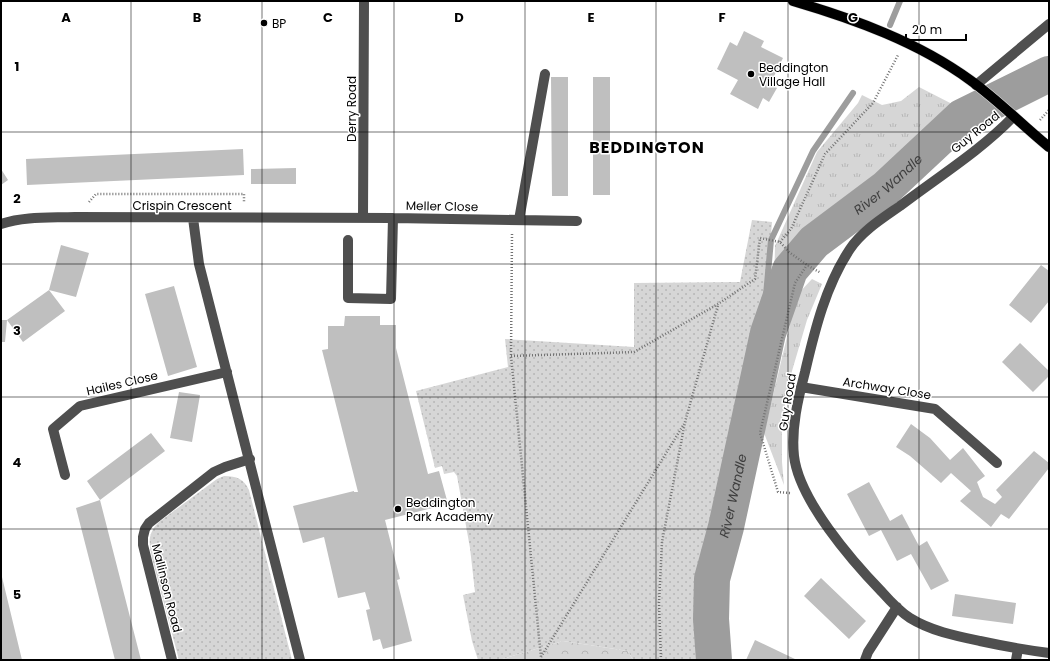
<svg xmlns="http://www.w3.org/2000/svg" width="1050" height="661" viewBox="0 0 1050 661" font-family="Poppins,sans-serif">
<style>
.grass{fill:url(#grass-tufts)}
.forest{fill:url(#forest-crowns)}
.park{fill:url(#park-dots)}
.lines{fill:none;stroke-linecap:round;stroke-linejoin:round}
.stream{stroke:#9d9d9d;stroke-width:6}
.river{stroke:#9d9d9d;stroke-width:36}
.building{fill:#bfbfbf}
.major-casing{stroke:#dbdbdb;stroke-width:11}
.path{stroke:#717171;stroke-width:2.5;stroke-dasharray:1 2;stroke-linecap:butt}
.minor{stroke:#4f4f4f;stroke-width:10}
.major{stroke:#000;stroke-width:10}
.grid{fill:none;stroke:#000;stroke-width:1;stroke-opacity:0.55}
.poi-dot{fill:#000;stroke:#fff;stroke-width:1.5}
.labels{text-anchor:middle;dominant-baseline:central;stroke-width:3;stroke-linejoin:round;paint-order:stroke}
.poi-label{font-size:12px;fill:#000;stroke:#fff;text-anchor:start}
.street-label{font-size:12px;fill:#000;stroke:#fff}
.water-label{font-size:13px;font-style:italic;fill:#3e3e3e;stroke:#fff}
.district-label{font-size:16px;font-weight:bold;letter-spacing:1px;fill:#000;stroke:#fff}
.grid-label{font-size:13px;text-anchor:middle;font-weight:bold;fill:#000;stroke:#fff;stroke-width:3;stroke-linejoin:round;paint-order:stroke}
</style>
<defs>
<pattern id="grass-tufts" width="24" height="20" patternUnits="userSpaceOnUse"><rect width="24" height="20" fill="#d6d6d6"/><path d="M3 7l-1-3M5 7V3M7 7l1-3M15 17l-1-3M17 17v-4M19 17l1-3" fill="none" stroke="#b6b6b6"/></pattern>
<pattern id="forest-crowns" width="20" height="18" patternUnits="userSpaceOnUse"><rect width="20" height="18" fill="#d6d6d6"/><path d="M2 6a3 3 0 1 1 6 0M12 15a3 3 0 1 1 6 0" fill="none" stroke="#b6b6b6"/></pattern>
<pattern id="park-dots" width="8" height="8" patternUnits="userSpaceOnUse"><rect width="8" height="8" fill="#d6d6d6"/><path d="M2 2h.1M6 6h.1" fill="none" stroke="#b6b6b6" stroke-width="1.8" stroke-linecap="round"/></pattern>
</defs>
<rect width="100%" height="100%" fill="#fff"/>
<path class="grass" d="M919,87L958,107L864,197L789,252L774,289L775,246L817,152L858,103L862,95L882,105L901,101Z
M812,279L822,284L807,320L792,371L782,419V462L784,485L764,433L797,295Z"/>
<path class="forest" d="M563,641L628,651L633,660H499Z"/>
<path class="park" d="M752,220L772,222L766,295L768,333L726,527L712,579L711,619L714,660H633L628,651L563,641L499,660H478L472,641L463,595L475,592L470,548L457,476L454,472L444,474L442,466L435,468L416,391L508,367L505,339L634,347V283L740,282Z
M224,476C237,476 244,479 249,490L292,660H179L152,558C149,542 147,534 159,522L217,479Z"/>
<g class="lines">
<path class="stream" d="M890,25L900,1
M768,333L766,295L771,240L813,151L853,93"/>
<path class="river" id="s1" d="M714,660L711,619L712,579L726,527L768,333L790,270L814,242L886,188L962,117L1049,74"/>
</g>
<path class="building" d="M744,31L764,41L761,47L783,58L770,84L777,88L769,102L763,98L758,109L730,94L738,80L717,69L730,42L737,46Z
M551,77H568V196H552Z
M593,77H610V195H593Z
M243,149L244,175L27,185L26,159Z
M296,168V184H251V169Z
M1,169L8,180L1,185Z
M61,245L89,253L76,297L49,290Z
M1041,265L1049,271V301L1031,323L1009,305Z
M174,286L197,367L168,376L145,294Z
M49,290L65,311L23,342L7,320Z
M345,316H380V325H396V348L428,474L439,471L448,504L385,520L400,579L397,580L412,641L383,649L380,639L373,641L366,610L370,609L365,592L338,598L324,537L303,543L293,506L354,491V492H358L322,350L328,349V326H344Z
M1,320H7L5,342H1Z
M1020,343L1049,371V376L1033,392L1002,362Z
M179,392L200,395L192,442L170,438Z
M911,424L930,438L950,460L963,448L985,476L977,482L983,497L995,504L1002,497L996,490L1034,451L1049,463V468L1009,519L1001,514L991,527L960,501L971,491L951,473L941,483L910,456L896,447Z
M151,433L165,451L100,500L87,481Z
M869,482L890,521L902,514L919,546L927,541L949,581L931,590L911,554L897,561L881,530L869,536L847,494Z
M100,500L141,660H115L76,508Z
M1,577H2L22,660H1Z
M821,578L866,621L849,639L804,596Z
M955,594L1016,603L1013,624L952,616Z
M755,640L797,660H746Z"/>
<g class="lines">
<g class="major-casing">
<path id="major" d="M793,1C854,19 918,42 970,80C998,100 1022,125 1049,147"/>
</g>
<path class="path" d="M1040,120L1049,110
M89,202L96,194H244V202
M512,234L511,356L541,657
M780,242L791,229L825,154L873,103L898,55
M511,356L634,352L718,304L755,279L760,238L780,242L789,252L807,265L821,273
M790,493L778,492L760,433L795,283L807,265
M541,660V657L684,424
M661,660L659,603L662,542L685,422L718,305"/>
<path class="minor" d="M976,85L1049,24
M1013,117C980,151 938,177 900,206C883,218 862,231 850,249C826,285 815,329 805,372C798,399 791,428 794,456C799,500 852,561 882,592C890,601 899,611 910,618C931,631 956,636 980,641C1003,646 1026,650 1049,653
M193,218L199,264L300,660
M363,218L364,1
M519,220L545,74
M1,224C25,216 50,218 75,217L393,218L577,221
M348,240V298L391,299L393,218
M801,387L935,409L997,463
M65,475L53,429L80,406L227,372
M172,660L143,545V537L145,529L149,523L214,472L225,467L250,459
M865,660L868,652L897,607
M1016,660L1018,649"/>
<use href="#major" class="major"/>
</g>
<path class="grid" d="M131,1V660M262,1V660M394,1V660M525,1V660M656,1V660M788,1V660M919,1V660M1,132H1049M1,264H1049M1,397H1049M1,529H1049"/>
<g class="poi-dot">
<circle cx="264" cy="23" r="4"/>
<circle cx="751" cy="74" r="4"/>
<circle cx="398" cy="509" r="4"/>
</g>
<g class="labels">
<g class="poi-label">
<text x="272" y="23">BP</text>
<text x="759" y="67">Beddington<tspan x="759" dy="14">Village Hall</tspan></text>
<text x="406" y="502">Beddington<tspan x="406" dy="14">Park Academy</tspan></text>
</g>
<g class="street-label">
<text transform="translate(351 109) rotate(-90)">Derry Road</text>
<text transform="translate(975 132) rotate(-39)">Guy Road</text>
<text x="182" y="205">Crispin Crescent</text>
<text transform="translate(442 206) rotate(1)">Meller Close</text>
<text transform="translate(122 383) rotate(-13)">Hailes Close</text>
<text transform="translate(887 388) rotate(9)">Archway Close</text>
<text transform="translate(787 402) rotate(-81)">Guy Road</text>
<text transform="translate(167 588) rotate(76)">Mallinson Road</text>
</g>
<g class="water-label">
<text stroke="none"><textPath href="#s1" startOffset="531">River Wandle</textPath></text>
<text stroke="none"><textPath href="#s1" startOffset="167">River Wandle</textPath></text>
</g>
<g class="district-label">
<text x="647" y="147">BEDDINGTON</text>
</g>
</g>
<g class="grid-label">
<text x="66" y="22">A</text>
<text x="197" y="22">B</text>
<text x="328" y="22">C</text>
<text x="459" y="22">D</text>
<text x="591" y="22">E</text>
<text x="722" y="22">F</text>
<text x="853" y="22">G</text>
<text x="17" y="71">1</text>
<text x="17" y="203">2</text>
<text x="17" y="335">3</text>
<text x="17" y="467">4</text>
<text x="17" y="599">5</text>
</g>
<rect width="1050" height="661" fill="none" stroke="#000000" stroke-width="4"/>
<path d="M906 34v6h60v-6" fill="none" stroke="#000000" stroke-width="2"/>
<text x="912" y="34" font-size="12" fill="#000000" stroke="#ffffff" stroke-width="3" paint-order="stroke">20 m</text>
</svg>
